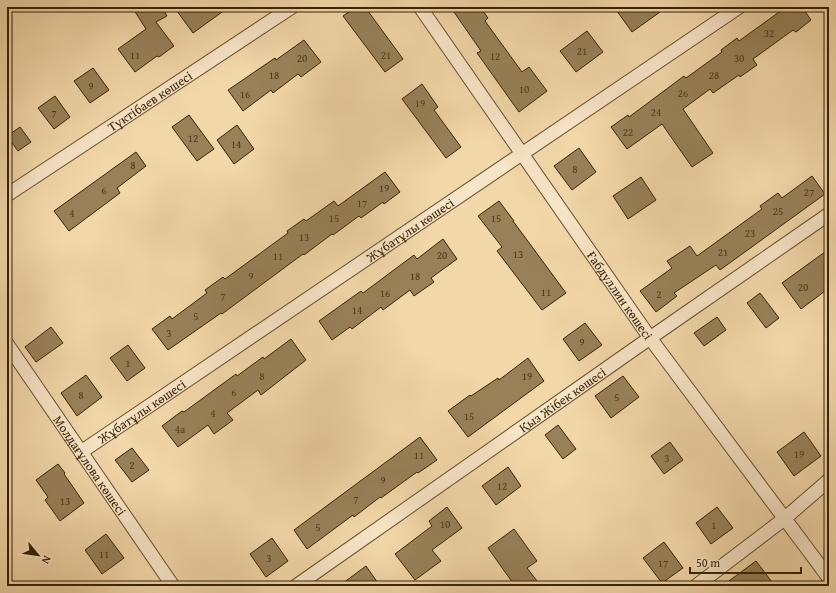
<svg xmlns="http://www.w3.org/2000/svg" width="836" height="593" viewBox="0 0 836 593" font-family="'Gentium Book Plus',serif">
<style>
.building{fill:#988159;stroke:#372303}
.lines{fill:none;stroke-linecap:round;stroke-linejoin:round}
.minor-casing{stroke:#66502c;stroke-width:15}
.minor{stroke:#f7e5c7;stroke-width:13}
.labels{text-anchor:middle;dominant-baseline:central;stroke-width:3.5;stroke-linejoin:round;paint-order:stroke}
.number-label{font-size:11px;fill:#4f3a18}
.street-label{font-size:13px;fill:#372303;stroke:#f7e5c7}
</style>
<rect width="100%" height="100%" fill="#f2d7a9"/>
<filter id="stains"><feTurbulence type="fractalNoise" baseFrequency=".005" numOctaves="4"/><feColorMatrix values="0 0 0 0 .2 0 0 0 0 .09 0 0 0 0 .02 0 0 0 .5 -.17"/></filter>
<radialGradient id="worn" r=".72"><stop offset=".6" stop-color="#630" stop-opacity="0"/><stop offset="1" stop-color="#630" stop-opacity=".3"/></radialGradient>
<path class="building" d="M132,7H162L167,16L156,22L174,46L159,57L157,56L135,72L118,49L146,29Z
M174,7H229L193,33Z
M356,7H365L403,59L385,72L343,16Z
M461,7H480L488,18L485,21L522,72L529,67L547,91L519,112L477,53L481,51L454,12Z
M614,7H667L632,32Z
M786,7H802L811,20L796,32L793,30L753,59L757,65L740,77L739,75L713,93L710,89L683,109L713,153L692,167L662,124L627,149L611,127L628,115L629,117L684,76L686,78L722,52L721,50L737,38L739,41Z
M587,31L603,52L576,72L560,51Z
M304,40L321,62L301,77L298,74L273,93L271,90L243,111L228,90L275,58L276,60Z
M93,68L109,90L90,103L74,81Z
M422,84L438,107L434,110L461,147L446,158L402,99Z
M55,96L70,117L54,129L38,108Z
M189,115L214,149L197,161L172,127Z
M237,125L254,149L234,164L217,140Z
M20,127L31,142L18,151L7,136Z
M579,148L596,172L572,190L554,166Z
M136,152L146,166L117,188L120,193L69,231L54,211Z
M385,172L400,192L384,204L383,202L361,218L359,216L333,235L332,234L304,255L303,254L222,314L221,313L168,350L152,329L170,316L172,319L207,293L205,290L223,277L225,279L288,233L287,231L304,219L306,221L334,201L338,206Z
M812,176L825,194L720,270L716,265L674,293L677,296L656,312L640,291L672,268L667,261L690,246L697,256L762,209L760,206L778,193L782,198Z
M641,177L656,200L628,219L613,196Z
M499,201L514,221H513L566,293L542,310L497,251L502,247L478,216Z
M443,239L457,259L431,278L434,282L414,296L410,290L383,310L381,307L352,329L350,327L332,340L319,321L361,291L363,293L414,255L417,259Z
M829,249V288L801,309L782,283Z
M760,293L779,318L766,328L747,303Z
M717,317L726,330L704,346L694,333Z
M585,323L602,345L579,361L563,339Z
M51,327L63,343L36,362L25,347Z
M291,339L306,360L261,395L258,390L227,413L233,420L214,434L208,425L178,447L162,426L182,411L184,412L236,374L237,376L263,357L264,359Z
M128,345L145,368L127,381L110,358Z
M528,358L544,381L468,437L448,411L470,395L471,396L498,378L499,380Z
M86,375L102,397L77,416L61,393Z
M623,376L639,397L611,418L595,396Z
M558,425L576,449L563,459L545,435Z
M804,432L821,456L794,476L777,452Z
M420,437L437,460L418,473L417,472L381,498L380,497L354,517L353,515L307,549L294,530Z
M670,442L683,460L664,474L651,456Z
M132,448L149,470L132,482L115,460Z
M58,464L65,473L64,474L84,503L60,521L45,500L48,497L36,480Z
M508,467L521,486L496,505L482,486Z
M447,507L462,528L432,550L441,561L415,580L395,554L432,526L429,521Z
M717,507L733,528L711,544L696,523Z
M514,529L537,561L527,568L541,586H515L488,548Z
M106,534L124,558L102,574L85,550Z
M272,538L288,561L266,577L250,554Z
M664,542L683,568L662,583L643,558Z
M756,561L775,586H722Z
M366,566L380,586H339Z"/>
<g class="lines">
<g class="minor-casing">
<g id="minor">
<path id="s1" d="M420,7L650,338L829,578"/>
<path id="s2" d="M7,195L292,7"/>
<path id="s3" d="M7,344L173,586"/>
<path id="s4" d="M81,452L739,7"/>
<path id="s5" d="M296,586L650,338L829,214"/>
<path d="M696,586L784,519L829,480"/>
</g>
</g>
<use href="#minor" class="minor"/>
</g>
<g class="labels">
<g class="number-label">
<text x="769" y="33">32</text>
<text x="582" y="51">21</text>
<text x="135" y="55">11</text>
<text x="386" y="55">21</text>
<text x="495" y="56">12</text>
<text x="302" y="58">20</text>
<text x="739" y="58">30</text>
<text x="274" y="75">18</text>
<text x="714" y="75">28</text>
<text x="91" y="86">9</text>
<text x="524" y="89">10</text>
<text x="683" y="93">26</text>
<text x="245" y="94">16</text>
<text x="420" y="103">19</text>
<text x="656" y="112">24</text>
<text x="54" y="113">7</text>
<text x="628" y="132">22</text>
<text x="193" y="138">12</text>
<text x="236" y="144">14</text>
<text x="133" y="165">8</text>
<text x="575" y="169">8</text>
<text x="384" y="188">19</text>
<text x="104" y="190">6</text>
<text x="809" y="192">27</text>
<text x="362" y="203">17</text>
<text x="778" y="211">25</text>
<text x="72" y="213">4</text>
<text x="334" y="218">15</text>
<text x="496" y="218">15</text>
<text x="750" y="233">23</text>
<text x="304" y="237">13</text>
<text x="723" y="252">21</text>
<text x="518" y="254">13</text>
<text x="442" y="255">20</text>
<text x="278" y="256">11</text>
<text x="251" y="276">9</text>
<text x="415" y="276">18</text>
<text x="803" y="287">20</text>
<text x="546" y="292">11</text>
<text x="385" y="293">16</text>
<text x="659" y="294">2</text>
<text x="223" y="296">7</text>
<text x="357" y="310">14</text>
<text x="196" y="316">5</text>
<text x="169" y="333">3</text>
<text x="582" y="342">9</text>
<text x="128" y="363">1</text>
<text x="262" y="376">8</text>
<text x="527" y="376">19</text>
<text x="234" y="392">6</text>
<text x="81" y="395">8</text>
<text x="617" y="397">5</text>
<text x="213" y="413">4</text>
<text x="469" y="416">15</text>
<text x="180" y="429">4а</text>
<text x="799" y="454">19</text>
<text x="419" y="455">11</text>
<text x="667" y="458">3</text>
<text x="132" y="465">2</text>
<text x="383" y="480">9</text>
<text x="502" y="486">12</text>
<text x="356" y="499">7</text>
<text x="65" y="501">13</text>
<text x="445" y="524">10</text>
<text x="714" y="525">1</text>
<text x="318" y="527">5</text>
<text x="104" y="554">11</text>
<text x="269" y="558">3</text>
<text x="663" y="563">17</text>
</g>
<g class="street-label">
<text stroke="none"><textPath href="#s2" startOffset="171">Түктібаев көшесі</textPath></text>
<text stroke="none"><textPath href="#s4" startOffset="397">Жұбатұлы көшесі</textPath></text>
<text stroke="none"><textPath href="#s1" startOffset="351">Ғабдуллин көшесі</textPath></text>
<text stroke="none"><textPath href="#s5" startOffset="325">Қыз Жібек көшесі</textPath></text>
<text stroke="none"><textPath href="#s4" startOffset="73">Жұбатұлы көшесі</textPath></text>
<text stroke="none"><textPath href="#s3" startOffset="147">Молдағұлова көшесі</textPath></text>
</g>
</g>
<rect width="836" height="593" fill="none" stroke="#f2d7a9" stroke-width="24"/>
<rect x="8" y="8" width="820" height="577" fill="none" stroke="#372303" stroke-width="2"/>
<rect x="12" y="12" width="812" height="569" fill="none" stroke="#372303"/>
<g transform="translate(38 555) rotate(119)" stroke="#f7e5c7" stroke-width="3" paint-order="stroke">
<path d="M0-3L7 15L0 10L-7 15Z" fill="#372303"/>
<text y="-6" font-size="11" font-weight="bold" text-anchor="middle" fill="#372303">N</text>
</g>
<path d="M690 567v6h111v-6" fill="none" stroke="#372303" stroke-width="2"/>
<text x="696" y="567" font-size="12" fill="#372303" stroke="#f7e5c7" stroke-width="3" paint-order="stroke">50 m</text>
<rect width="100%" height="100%" filter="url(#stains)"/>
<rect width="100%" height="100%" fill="url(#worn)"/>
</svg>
